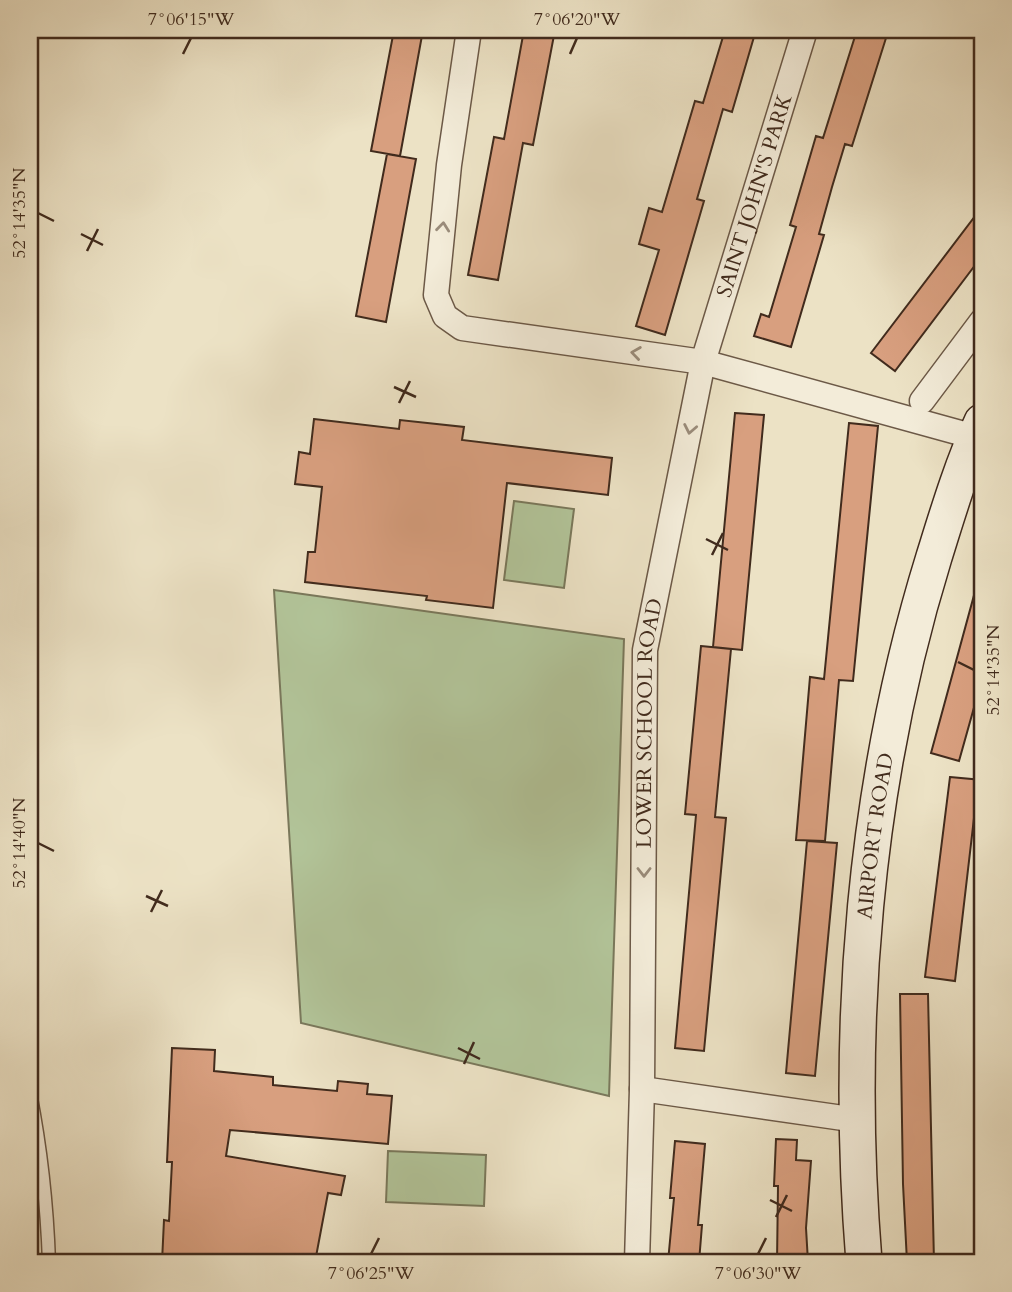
<svg xmlns="http://www.w3.org/2000/svg" width="1012" height="1292" viewBox="0 0 1012 1292" font-family="Cardo,serif">
<style>
.green{fill:#b2c499;stroke:#7a785b;stroke-width:2}
.building{fill:#d89f7f;stroke:#412b1d;stroke-width:2}
.lines{fill:none;stroke-linecap:round;stroke-linejoin:round}
.lane-casing{stroke:#6c5947;stroke-width:15}
.street-casing{stroke:#6c5947;stroke-width:27}
.secondary-casing{stroke:#412b1d;stroke-width:38}
.lane{stroke:#f3ecd9;stroke-width:12}
.street{stroke:#f3ecd9;stroke-width:24}
.secondary{stroke:#f3ecd9;stroke-width:35}
.oneway{stroke:#9a8c7b}
.ticks{fill:none;stroke:#412b1d;stroke-width:2.5}
.labels{text-anchor:middle;dominant-baseline:central;stroke-width:5;stroke-linejoin:round;paint-order:stroke}
.street-label{font-size:21px;fill:#412b1d;stroke:#f3ecd9}
.neatline{fill:none;stroke:#412b1d;stroke-width:2.5}
.ticks-label{font-size:18px;text-anchor:middle;fill:#412b1d}
</style>
<rect width="100%" height="100%" fill="#ece2c5"/>
<filter id="stains"><feTurbulence type="fractalNoise" baseFrequency=".00286" numOctaves="4"/><feColorMatrix values="0 0 0 0 .2 0 0 0 0 .09 0 0 0 0 .02 0 0 0 .5 -.17"/></filter>
<radialGradient id="worn" r=".72"><stop offset=".6" stop-color="#630" stop-opacity="0"/><stop offset="1" stop-color="#630" stop-opacity=".3"/></radialGradient>
<path class="green" d="M514,501L574,509L564,588L504,580Z
M274,590L624,639L609,1096L301,1023Z
M388,1151L486,1155L484,1206L386,1202Z"/>
<path class="building" d="M394,30H423L400,156L371,151Z
M524,30H555L533,145L523,143L498,280L468,275L494,137L504,139Z
M725,30H756L732,112L723,109L697,199L704,201L665,335L636,326L659,250L639,244L649,208L662,212L695,101L703,103Z
M857,30L886,38L852,146L845,144L832,187L819,234L824,235L791,347L754,336L761,314L769,317L796,227L790,225L816,136L823,138Z
M387,154L416,159L386,322L356,316Z
M982,207V256L895,371L871,353Z
M735,413L764,415L742,650L713,647Z
M314,419L399,429L400,420L464,427L462,440L612,458L608,495L507,483L493,608L426,600L427,596L305,582L308,552H315L322,487L295,484L299,452L310,454Z
M849,423L878,426L853,681L839,680L825,841L796,840L810,677L824,679Z
M976,588L982,589V679L959,761L931,753Z
M701,646L731,649L715,817L726,818L704,1051L675,1048L696,815L685,814Z
M950,777L982,780V802L976,801L955,981L925,977Z
M807,841L837,843L815,1076L786,1073Z
M900,994H928L934,1262H907L903,1184Z
M172,1048L215,1050L214,1071L273,1077V1085L337,1091L338,1081L368,1084L367,1094L392,1096L388,1144L230,1130L226,1156L345,1176L341,1195L328,1193L315,1262H162L164,1220L169,1221L172,1162H167Z
M776,1139L797,1140L796,1160L811,1161L806,1228L808,1262H777L778,1186H774Z
M675,1141L705,1144L698,1225H702L699,1262H668L674,1198H670Z"/>
<g class="lines">
<g class="lane-casing">
<path id="lane" d="M30,1093C41,1149 47,1205 49,1262"/>
</g>
<g class="street-casing">
<g id="street">
<path d="M469,30L449,165L436,295L445,316L462,328L703,362L975,437"/>
<path d="M922,401L982,321"/>
<path d="M642,1089L857,1120"/>
<path id="s1" d="M637,1262L642,1089L645,650L703,362L805,30"/>
</g>
</g>
<g class="secondary-casing">
<g id="secondary">
<path id="s2" d="M864,1262C845,1026 864,783 934,557C948,512 962,465 982,422"/>
</g>
</g>
<use href="#lane" class="lane"/>
<use href="#street" class="street"/>
<use href="#secondary" class="secondary"/>
</g>
<defs><path id="oneway-chevron" d="M-2-3.5L2.5 0L-2 3.5" fill="none" stroke-width="1.6" stroke-linecap="round" stroke-linejoin="round" transform="scale(1.75)"/></defs>
<g class="oneway">
<use href="#oneway-chevron" transform="translate(443 227) rotate(-84)"/>
<use href="#oneway-chevron" transform="translate(636 353) rotate(-172)"/>
<use href="#oneway-chevron" transform="translate(690 429) rotate(101)"/>
<use href="#oneway-chevron" transform="translate(644 872) rotate(90)"/>
</g>
<path class="ticks" d="M183,54L191,38M570,54L577,38M38,213L54,221M81,234L103,245M87,251L98,229M394,387L416,397M399,403L410,381M706,539L728,550M712,555L723,533M958,662L974,670M38,843L54,851M146,896L168,906M151,912L162,890M458,1048L480,1059M464,1064L474,1042M770,1200L792,1211M776,1217L787,1195M371,1254L379,1238M758,1254L766,1238"/>
<g class="labels">
<g class="street-label">
<text stroke="none"><textPath href="#s1" startOffset="1080">SAINT JOHN'S PARK</textPath></text>
<text stroke="none"><textPath href="#s1" startOffset="539">LOWER SCHOOL ROAD</textPath></text>
<text stroke="none"><textPath href="#s2" startOffset="427">AIRPORT ROAD</textPath></text>
</g>
</g>
<rect width="1012" height="1292" fill="none" stroke="#ece2c5" stroke-width="77"/>
<rect x="38" y="38" width="936" height="1216" class="neatline"/>
<g class="ticks-label">
<text x="191" y="25">7°06'15"W</text>
<text x="577" y="25">7°06'20"W</text>
<text transform="translate(19 213) rotate(-90)" y="6">52°14'35"N</text>
<text transform="translate(993 670) rotate(-90)" y="6">52°14'35"N</text>
<text transform="translate(19 843) rotate(-90)" y="6">52°14'40"N</text>
<text x="371" y="1279">7°06'25"W</text>
<text x="758" y="1279">7°06'30"W</text>
</g>
<rect width="100%" height="100%" filter="url(#stains)"/>
<rect width="100%" height="100%" fill="url(#worn)"/>
</svg>
